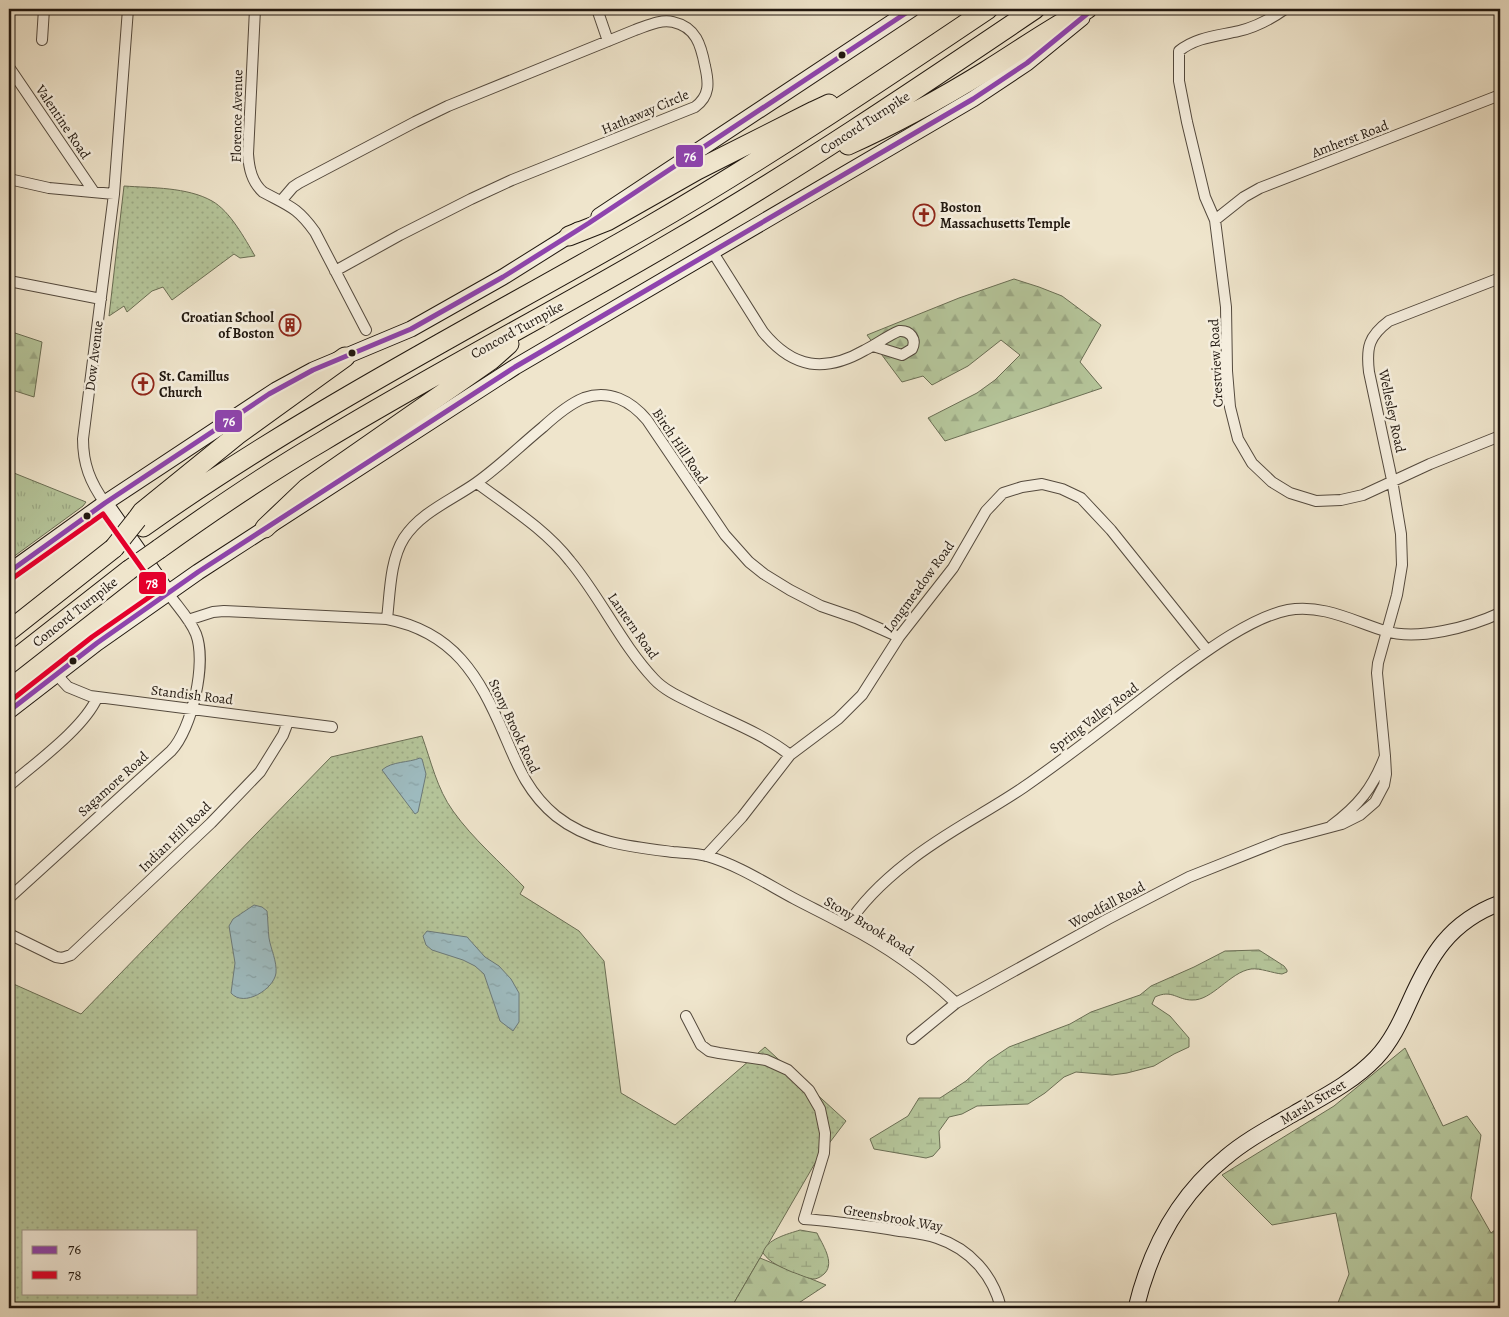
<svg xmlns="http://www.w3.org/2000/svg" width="1509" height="1317" viewBox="0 0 1509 1317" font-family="Alegreya,serif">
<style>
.grass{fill:url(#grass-dots);stroke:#6a6e54;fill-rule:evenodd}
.forest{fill:url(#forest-firs);stroke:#6a6e54}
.wetland{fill:url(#wetland-marsh);stroke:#6a6e54}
.park{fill:url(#park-tufts);stroke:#6a6e54}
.water{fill:url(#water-ripples);stroke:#6c7a7a}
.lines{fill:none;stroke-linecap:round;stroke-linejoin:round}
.street-casing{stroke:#544a3e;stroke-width:12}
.secondary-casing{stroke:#20170f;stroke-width:17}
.highway-casing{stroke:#20170f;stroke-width:21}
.street{stroke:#f5eede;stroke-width:10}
.secondary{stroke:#f5eede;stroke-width:15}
.highway{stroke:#efe5cc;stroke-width:19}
.highway-bridge-casing{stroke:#20170f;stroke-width:21;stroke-linecap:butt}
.highway-bridge{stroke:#efe5cc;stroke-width:19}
.bus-1-casing{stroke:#f5eede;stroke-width:9}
.bus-2-casing{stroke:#f5eede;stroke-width:9}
.bus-1{stroke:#8e44ad;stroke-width:5}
.bus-2{stroke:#e4002b;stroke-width:5}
.bus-dot{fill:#20170f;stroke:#f5eede;stroke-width:2}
.labels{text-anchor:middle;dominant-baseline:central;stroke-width:5;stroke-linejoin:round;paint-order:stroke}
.street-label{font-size:14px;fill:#20170f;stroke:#f5eede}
.poi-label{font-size:14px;font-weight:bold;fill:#20170f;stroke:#f5eede;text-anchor:start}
.line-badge{stroke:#f5eede;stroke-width:2}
.badge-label{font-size:14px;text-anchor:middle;font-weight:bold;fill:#fff}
</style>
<defs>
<pattern id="grass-dots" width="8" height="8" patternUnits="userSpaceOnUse" patternTransform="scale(1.25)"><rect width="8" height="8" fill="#b5c59a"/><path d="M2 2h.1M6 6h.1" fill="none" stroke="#9ba884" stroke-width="1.8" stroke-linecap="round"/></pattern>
<pattern id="forest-firs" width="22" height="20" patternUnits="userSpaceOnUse" patternTransform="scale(1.25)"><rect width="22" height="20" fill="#b5c59a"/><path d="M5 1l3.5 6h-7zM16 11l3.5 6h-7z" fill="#9ba884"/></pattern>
<pattern id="wetland-marsh" width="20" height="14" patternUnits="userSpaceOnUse" patternTransform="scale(1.25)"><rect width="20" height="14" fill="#b5c59a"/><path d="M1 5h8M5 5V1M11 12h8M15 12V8" fill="none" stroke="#9ba884"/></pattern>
<pattern id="park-tufts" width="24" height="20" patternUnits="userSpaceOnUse" patternTransform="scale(1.25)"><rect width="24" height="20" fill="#b5c59a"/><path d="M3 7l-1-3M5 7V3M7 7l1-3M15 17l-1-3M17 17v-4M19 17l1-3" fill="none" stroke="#9ba884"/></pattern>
<pattern id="water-ripples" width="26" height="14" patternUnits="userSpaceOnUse" patternTransform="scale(1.25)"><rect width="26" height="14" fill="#9ebcc1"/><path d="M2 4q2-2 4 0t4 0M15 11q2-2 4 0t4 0" fill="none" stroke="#88a1a5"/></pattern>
</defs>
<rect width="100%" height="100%" fill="#efe5cc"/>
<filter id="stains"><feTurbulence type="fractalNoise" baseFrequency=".004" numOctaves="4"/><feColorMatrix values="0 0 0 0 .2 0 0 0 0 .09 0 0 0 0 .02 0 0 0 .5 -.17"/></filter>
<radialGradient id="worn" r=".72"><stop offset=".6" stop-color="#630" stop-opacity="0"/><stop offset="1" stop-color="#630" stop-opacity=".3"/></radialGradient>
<path class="grass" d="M124,186C152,188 187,187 212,201C230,211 245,239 255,256L240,258L234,254L172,300L163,287L152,291L127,312L124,306L109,316Z
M422,736C431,761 437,789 453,811C473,839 500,862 524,887L520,894L579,931L604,961L621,1093L675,1125L765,1047L846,1121L818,1158L731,1308H9V982L81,1014L331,757ZM24,1231H196V1293H24Z"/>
<path class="forest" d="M1014,279L1039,287L1062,296L1101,325L1080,362L1102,388L945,441L928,418L977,393L995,380L1020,355L1001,340L968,366L932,385L923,376L902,382L867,335L959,298Z
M9,331L42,342L34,397L9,389Z
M1405,1048L1443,1126L1467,1116L1481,1135L1471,1198L1491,1233L1500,1226V1301L1497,1308H1336L1349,1274L1336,1213L1272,1225L1222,1175L1334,1106Z
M760,1258L826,1285L791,1308H731Z"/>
<path class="wetland" d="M1259,950L1284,966L1287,970V972L1282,974C1272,973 1261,968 1251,969C1230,972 1212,1001 1192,1000C1177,1000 1172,989 1155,997L1152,1004L1170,1016L1189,1038V1047L1174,1054L1154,1066L1127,1073L1112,1075L1076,1072L1064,1077L1045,1093L1028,1104L977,1106L962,1114L949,1117L939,1131L940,1148L933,1156L926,1158L874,1149L870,1139L908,1116L919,1098H940L966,1081L988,1061L1009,1047L1070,1024L1091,1012L1140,995L1151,986L1194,967L1225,951Z
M800,1230L817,1233C822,1244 835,1262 825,1273C822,1276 819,1278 815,1279C808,1279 799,1274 792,1272C781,1267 770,1263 763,1253C766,1239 788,1234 800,1230Z"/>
<path class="park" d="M9,471L86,502L83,506L9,560Z"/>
<path class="water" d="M420,758L422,759L426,774L418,812L415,814L382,770C392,761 408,763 420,758Z
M254,905L262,907L267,911C268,920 268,930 269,938C271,950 277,961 276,973C274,989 244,1008 231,993L235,963L229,926L233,919Z
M427,931L467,937L485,957L499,966L511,979L519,993V1022L513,1031L500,1021L484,974L475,966L463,960L432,950L426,945L423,936Z"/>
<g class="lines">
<g class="street-casing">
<path id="street" d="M255,9L248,154C249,169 252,182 263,192C289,206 297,207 315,232L366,330
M597,9L608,41
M1285,9C1271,19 1256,27 1239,31C1218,36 1196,37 1179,51V81L1187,122L1205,197L1215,220L1226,307L1227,371L1230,407L1238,439L1252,463L1272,482L1290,493L1316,501L1341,500L1363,495L1430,464L1500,436
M42,40L44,9
M9,67L94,192
M9,179L49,188L114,194
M281,201L293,187L299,183L415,122L448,106L635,30C647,26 660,19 673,22C696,27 701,45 705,66C709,83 710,96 695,107L512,180L471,199L400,235L335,271
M1215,220L1244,197L1260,188L1500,95
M712,251L763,332C793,369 825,373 865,350C877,344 887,336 899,331C910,330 917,339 912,349L902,355L873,346
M9,281L101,299
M477,483C509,507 545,529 570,561C601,598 621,644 654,679C665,691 682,698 696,705C728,721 762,733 790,755
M105,503C90,482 83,464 83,439L114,194L128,9
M387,619C390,593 390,560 404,538C421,512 452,500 476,483C500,466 521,445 543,427C555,416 569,404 584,398C609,389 631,401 647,420L725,535L749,562L764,574L790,590L821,606L856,618L899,637
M188,620L213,612L224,611L387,619C454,632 479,676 504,734C518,767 528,793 556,816C590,843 632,847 673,852C684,853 697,853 707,856C738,865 767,884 795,899C812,908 829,916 845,925C884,945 924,973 956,1003
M56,674L68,687L90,696L332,727
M1385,756L1377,673L1378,663L1397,595L1402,565L1401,534L1392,480L1369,372C1366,347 1369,336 1389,321L1500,278
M9,786C35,763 83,729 97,698
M706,856L742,817L790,755L838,719L862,695L899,637L953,568L986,511L1003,493L1022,487L1042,484L1062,489L1081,498L1111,530L1207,650
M9,898L171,751C192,729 207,663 196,634C190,619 177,606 168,593
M847,926C863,900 885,880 908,862C944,833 986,813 1024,787C1075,752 1123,713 1172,676C1202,654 1251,617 1288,610C1323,604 1353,621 1385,631C1418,641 1470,627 1500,613
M9,934L56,957L62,958L71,955L211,823L260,772L283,735L288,722
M686,1016L701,1045L709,1051L719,1053L766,1060L788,1070L809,1090L820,1109L825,1133L824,1153L804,1219C832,1221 860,1225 888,1229C904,1232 922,1233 937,1238C970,1249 993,1275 1001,1308
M912,1039L956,1003L1108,919L1189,877L1282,840L1342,824L1360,815L1375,802L1384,785L1386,774L1385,756C1373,788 1358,806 1331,826"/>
</g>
<g class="secondary-casing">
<path id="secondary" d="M599,216L912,9
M105,503L168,593
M9,572L105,503L276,390L313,370L411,329L503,277L578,230
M9,711L97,643L198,572L515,367L973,99L1027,63L1082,18
M1136,1308C1150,1250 1177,1197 1225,1158C1246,1140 1271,1127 1295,1113C1323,1097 1353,1082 1376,1058C1391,1042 1400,1023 1409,1003C1430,956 1449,922 1500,903"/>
</g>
<g class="highway-casing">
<path id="highway" d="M848,145C895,124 942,98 986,71C1020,50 1052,27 1087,9
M569,236L607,221L697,170L814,111L829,104
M137,519L142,512L237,435L345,357
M143,527C302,414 475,326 644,229C762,161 875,85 988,9
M265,528L307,488L491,360L509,344
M159,549C212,511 266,474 323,441C437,372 555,311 669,244C795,171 915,90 1035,9
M9,631L114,548
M9,664L129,570"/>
</g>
<use href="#street" class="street"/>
<use href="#secondary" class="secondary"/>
<use href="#highway" class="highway"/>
<g class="highway-bridge-casing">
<path id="highway-bridge" d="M114,548L137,519
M129,570L159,549"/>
</g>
<use href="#highway-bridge" class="highway-bridge"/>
<g class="bus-1-casing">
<path id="bus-1" d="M9,572L105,503L269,394L313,370L411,329L503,277L589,223L912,9
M9,711L97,643L198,572L515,367L973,99L1027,63L1093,9"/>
</g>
<g class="bus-2-casing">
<path id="bus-2" d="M9,702L92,637L158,591L103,514L13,578"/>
</g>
<use href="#bus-1" class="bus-1"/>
<use href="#bus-2" class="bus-2"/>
</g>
<defs>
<g id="church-ring" transform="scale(1.125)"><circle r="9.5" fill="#f5eede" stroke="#8f2418" stroke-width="1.5"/><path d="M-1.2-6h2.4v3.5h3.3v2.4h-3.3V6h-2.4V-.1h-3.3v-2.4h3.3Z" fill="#8f2418"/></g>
<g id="building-ring" transform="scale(1.125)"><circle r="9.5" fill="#f5eede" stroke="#8f2418" stroke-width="1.5"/><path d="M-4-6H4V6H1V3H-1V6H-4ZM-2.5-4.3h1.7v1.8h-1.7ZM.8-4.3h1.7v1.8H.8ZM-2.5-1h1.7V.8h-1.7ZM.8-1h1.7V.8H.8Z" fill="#8f2418"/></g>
</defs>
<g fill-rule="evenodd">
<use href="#church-ring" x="924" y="215"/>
<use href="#building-ring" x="290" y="325"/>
<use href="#church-ring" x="143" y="384"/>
</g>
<g class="bus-dot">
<circle cx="842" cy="55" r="4.5"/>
<circle cx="352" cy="353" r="4.5"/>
<circle cx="87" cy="516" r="4.5"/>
<circle cx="73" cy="661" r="4.5"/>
</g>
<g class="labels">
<g class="street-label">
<text transform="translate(645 112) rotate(-23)">Hathaway Circle</text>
<text transform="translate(237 116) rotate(-89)">Florence Avenue</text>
<text transform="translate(63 122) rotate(56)">Valentine Road</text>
<text transform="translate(865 123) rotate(-33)">Concord Turnpike</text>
<text transform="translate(1350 139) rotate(-21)">Amherst Road</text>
<text transform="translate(517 330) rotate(-29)">Concord Turnpike</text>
<text transform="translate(94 356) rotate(-83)">Dow Avenue</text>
<text transform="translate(1216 363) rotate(-93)">Crestview Road</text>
<text transform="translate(1392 411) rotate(78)">Wellesley Road</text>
<text transform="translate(680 446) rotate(56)">Birch Hill Road</text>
<text transform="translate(919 587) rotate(-54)">Longmeadow Road</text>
<text transform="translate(75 612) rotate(-38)">Concord Turnpike</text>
<text transform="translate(633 626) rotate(55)">Lantern Road</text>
<text transform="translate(192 695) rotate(7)">Standish Road</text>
<text transform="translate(1094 718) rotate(-37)">Spring Valley Road</text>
<text transform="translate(514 726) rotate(65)">Stony Brook Road</text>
<text transform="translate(113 784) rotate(-42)">Sagamore Road</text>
<text transform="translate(175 837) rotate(-44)">Indian Hill Road</text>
<text transform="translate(1107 905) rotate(-28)">Woodfall Road</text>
<text transform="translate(869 926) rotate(31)">Stony Brook Road</text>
<text transform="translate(1313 1102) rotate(-31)">Marsh Street</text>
<text transform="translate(893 1218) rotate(10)">Greensbrook Way</text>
</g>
<g class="poi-label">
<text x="940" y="207">Boston<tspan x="940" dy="16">Massachusetts Temple</tspan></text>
<text x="274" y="317" text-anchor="end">Croatian School<tspan x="274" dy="16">of Boston</tspan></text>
<text x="159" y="376">St. Camillus<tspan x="159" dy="16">Church</tspan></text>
</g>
</g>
<g class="line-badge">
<rect x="675" y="144" width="29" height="24" rx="5" fill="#8e44ad"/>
<rect x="214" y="409" width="29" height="24" rx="5" fill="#8e44ad"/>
<rect x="138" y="571" width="29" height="24" rx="5" fill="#e4002b"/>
</g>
<g class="badge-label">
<text x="690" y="161">76</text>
<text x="229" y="426">76</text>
<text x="152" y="588">78</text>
</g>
<rect width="1509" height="1317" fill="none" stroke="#efe5cc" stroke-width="30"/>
<rect x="10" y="10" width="1489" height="1297" fill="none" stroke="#20170f" stroke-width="2.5"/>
<rect x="15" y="15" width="1479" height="1287" fill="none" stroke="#20170f"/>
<rect x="22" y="1230" width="175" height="65" fill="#f5eede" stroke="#a0988b"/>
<rect x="32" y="1246" width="25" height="8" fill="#8e44ad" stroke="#a0988b"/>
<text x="68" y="1254" font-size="15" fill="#20170f">76</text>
<rect x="32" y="1271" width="25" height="8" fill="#e4002b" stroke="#a0988b"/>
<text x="68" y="1280" font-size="15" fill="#20170f">78</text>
<rect width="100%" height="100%" filter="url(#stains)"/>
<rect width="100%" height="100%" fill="url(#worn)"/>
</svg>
